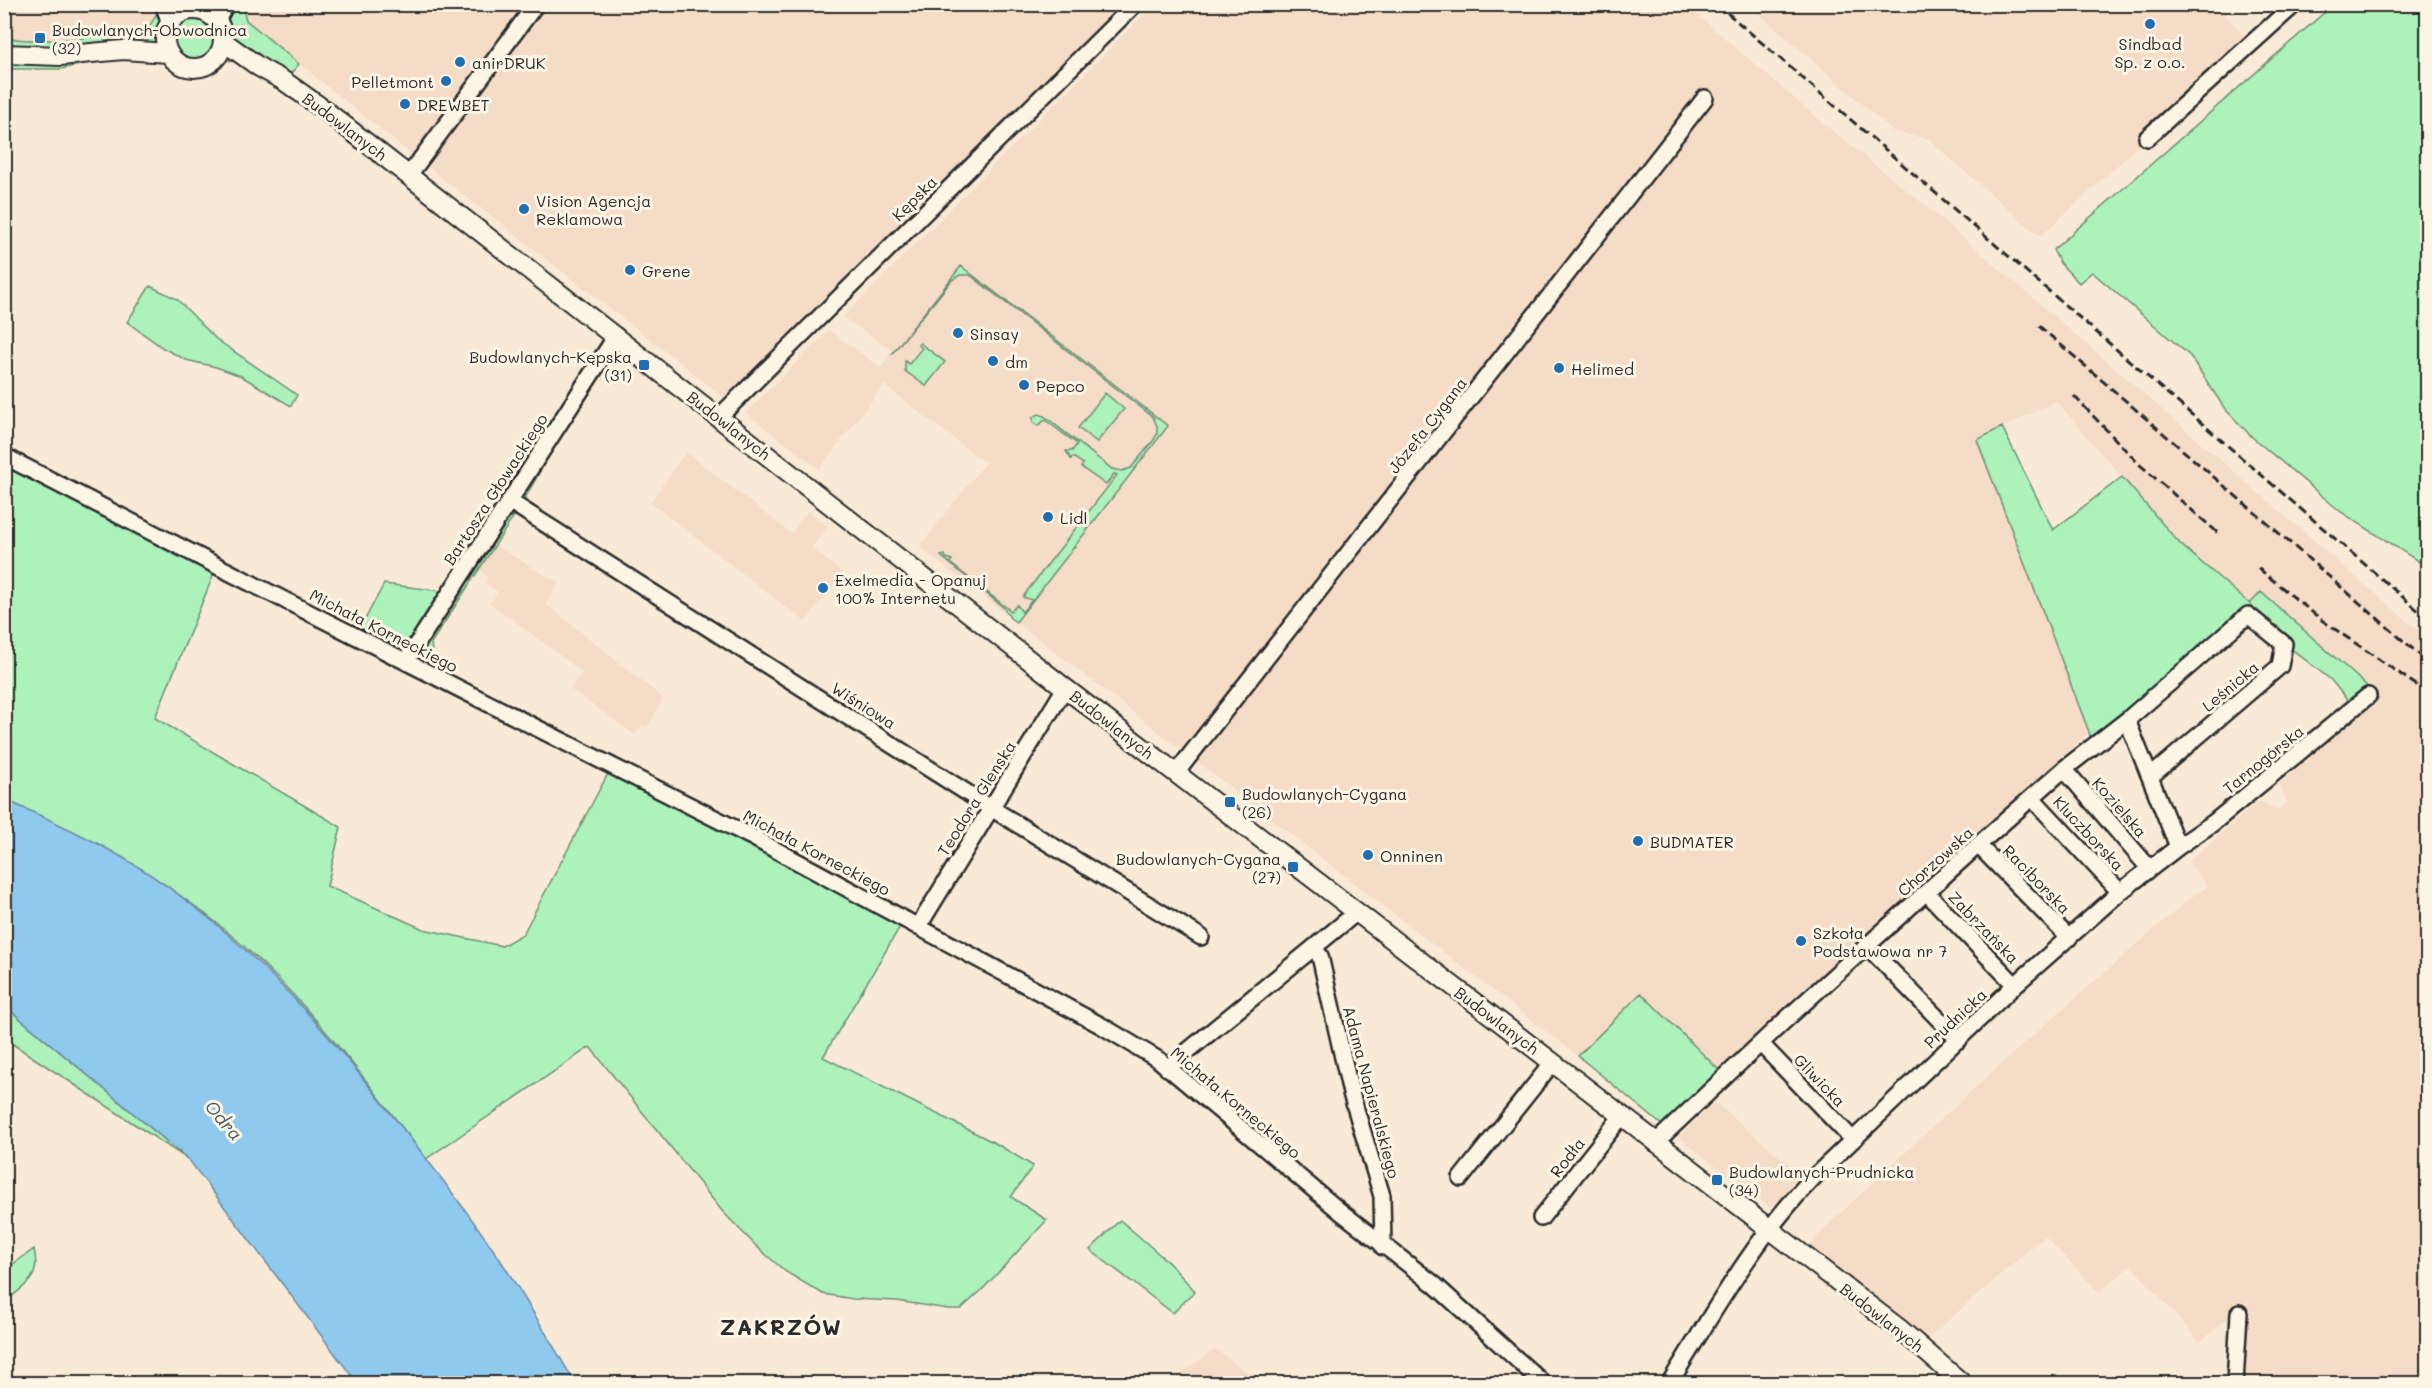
<svg xmlns="http://www.w3.org/2000/svg" width="2432" height="1388" viewBox="0 0 2432 1388" font-family="Mali,sans-serif">
<style>
.built{fill:#f5dcc6}
.green{fill:#adf1bb;stroke:#6c8e73;stroke-width:1.5}
.water{fill:#8fc9ee;stroke:#678aa0;stroke-width:1.5}
.lines{fill:none;stroke-linecap:round;stroke-linejoin:round}
.minor-casing{stroke:#2b2b2b;stroke-width:20}
.major-casing{stroke:#2b2b2b;stroke-width:22}
.minor{stroke:#fcf5e5;stroke-width:15}
.major{stroke:#fcf5e5;stroke-width:18}
.rail{stroke:#2b2b2b;stroke-width:3;stroke-dasharray:9 4.5;stroke-linecap:butt}
.poi-dot{fill:#1f6fb2;stroke:#fcf5e5;stroke-width:2}
.labels{text-anchor:middle;dominant-baseline:central;stroke-width:6;stroke-linejoin:round;paint-order:stroke}
.poi-label{font-size:16px;fill:#2b2b2b;stroke:#fcf5e5;text-anchor:start}
.street-label{font-size:16px;fill:#2b2b2b;stroke:#fcf5e5}
.water-label{font-size:18px;font-style:italic;fill:#495a66;stroke:#fcf5e5}
.district-label{font-size:22px;font-weight:bold;letter-spacing:1.5px;fill:#2b2b2b;stroke:#fcf5e5}
</style>
<rect width="100%" height="100%" fill="#f9ead7"/>
<filter id="ink" filterUnits="userSpaceOnUse"><feTurbulence type="fractalNoise" baseFrequency=".0167" numOctaves="2"/><feDisplacementMap in="SourceGraphic" scale="12" xChannelSelector="R" yChannelSelector="G"/><feConvolveMatrix kernelMatrix="1 2 1 2 8 2 1 2 1" color-interpolation-filters="sRGB"/></filter>
<g filter="url(#ink)">
<path class="built" d="M5,5H162L156,11L149,27L101,37L62,41L5,38Z
M242,5H1122L724,397L411,154L245,20Z
M1153,5H1686L1830,129L1931,210L2427,638L2428,1303L2420,1310L2427,1318V1383H2239L2242,1328L2252,1320L2247,1314L2231,1316L2200,1342L2131,1265L2099,1293L2045,1236L1919,1346L1802,1254L1834,1219L1969,1093L2068,1004L2194,895L2207,887L2189,861L2259,801L2277,811L2287,803L2280,783L2378,699L2261,592L2251,604L2180,544L2056,401L1977,440L2089,732L1720,1071L1641,993L1578,1056L919,547L985,463L884,385L819,469L746,413L829,330L881,368L893,351L843,317Z
M1749,5H2217L2250,43L2040,237L1928,139L1894,132Z
M686,452L791,533L808,511L828,526L812,548L843,573L805,622L650,502Z
M496,546L559,583L546,604L663,698L647,729L642,726L635,735L573,691L570,689L582,672L490,603L498,592L485,583L488,577L480,570Z
M1715,1102L1803,1176L1771,1208L1678,1137Z
M1215,1349L1262,1383H1167Z"/>
<path class="green" d="M162,4L242,5L246,20L299,64L284,81L259,67L222,59L196,68L188,67L173,59L122,56L61,69H5V38C56,44 98,37 149,27Z
M2333,5H2427V567L2341,512L2252,437L2225,409L2190,356L2092,272L2079,283L2060,263L2053,250Z
M961,266L1168,426L1016,622L1010,618L1004,608L941,556L945,555L946,558L952,560L950,563L1011,611L1017,605L1022,612L1032,600L1023,597L1028,590L1117,475L1114,474L1106,485L1081,467L1083,464L1073,457L1071,459L1066,451H1072L1077,444L1045,420L1038,426L1033,422V417L1039,414L1044,416L1112,469L1122,471L1131,468L1153,441L1157,434V426L1153,417L970,275H960L952,280L891,355Z
M150,286L177,299L216,339L297,395L291,406L241,376L216,367L186,360L163,348L127,322Z
M616,336L520,507L431,643L435,676L356,636L384,584L450,592Z
M920,343L945,362L926,386L905,371V361L909,364L922,348L918,345Z
M1105,393L1124,409L1097,442L1078,428Z
M2002,427L2053,530L2122,477L2180,544L2250,604L2261,592L2366,685L2378,699L2359,715L2331,680L2248,615L2092,747L2089,732L1977,440Z
M4,456L217,566L155,718L341,827L327,886L423,929L502,946L523,934L612,766L904,920L823,1057L995,1143L1033,1166L1011,1197L1047,1220L983,1289L961,1309H948L897,1301L853,1299L823,1294L786,1272L756,1246L723,1212L590,1047L426,1159C355,1065 282,967 185,899C129,859 67,827 5,800Z
M1641,993L1720,1071L1662,1125L1578,1056Z
M5,1006L189,1160L5,1039Z
M1120,1220L1166,1260L1195,1291L1173,1313L1090,1250Z
M34,1249C41,1280 26,1284 5,1302V1270Z"/>
<path class="water" d="M5,800C68,827 133,858 187,901C265,960 325,1030 385,1106C424,1155 462,1204 497,1255C525,1297 550,1340 575,1383H357L189,1160L5,1006Z"/>
<g class="lines">
<g class="minor-casing">
<path id="minor" d="M163,4L170,23
M179,4L189,11
M202,11L211,4
M220,27L219,17L226,4
M2147,138L2295,4
M409,175L536,4
M718,418L1135,4
M4,456L229,572L750,836L1102,1026L1159,1060L1341,1212L1435,1285L1544,1384
M509,501L991,808L1201,937
M406,661L616,336
M2127,720L2178,847
M2064,769L2149,868
M1176,773L1705,98
M2032,798L2120,892
M1978,845L2069,938
M1927,893L2015,985
M918,927L1065,688
M1867,946L1959,1040
M1314,948L1320,956L1351,1093L1382,1196L1383,1247
M1761,1044L1853,1140
M1167,1068L1357,912
M1655,1143L1781,1024L1978,845L2064,769L2127,720L2248,615L2284,644L2280,666L2150,777
M1461,1178L1553,1062
M1541,1218L1621,1117
M1669,1384C1713,1313 1756,1236 1814,1177L2015,985L2120,892L2178,847L2213,823L2368,696
M2235,1384L2239,1313"/>
</g>
<g class="major-casing">
<path id="major" d="M165 39a29 29 0 1 1 58 0a29 29 0 1 1-58 0Z
M223,38L227,44L259,67L284,81L322,108L1065,688L1901,1330L1963,1384
M4,54L60,56L123,50L168,53"/>
</g>
<use href="#minor" class="minor"/>
<use href="#major" class="major"/>
<path class="rail" d="M1717,4L2428,619
M2039,326L2428,662
M2074,396L2139,464L2218,533
M2258,568L2323,621L2428,693"/>
</g>
</g>
<g class="poi-dot">
<circle cx="2150" cy="24" r="6"/>
<rect x="34" y="32" width="12" height="12" rx="3"/>
<circle cx="460" cy="62" r="6"/>
<circle cx="446" cy="81" r="6"/>
<circle cx="405" cy="104" r="6"/>
<circle cx="524" cy="209" r="6"/>
<circle cx="630" cy="270" r="6"/>
<circle cx="958" cy="333" r="6"/>
<circle cx="993" cy="361" r="6"/>
<rect x="638" y="359" width="12" height="12" rx="3"/>
<circle cx="1559" cy="368" r="6"/>
<circle cx="1024" cy="385" r="6"/>
<circle cx="1048" cy="517" r="6"/>
<circle cx="823" cy="588" r="6"/>
<rect x="1224" y="796" width="12" height="12" rx="3"/>
<circle cx="1638" cy="841" r="6"/>
<circle cx="1368" cy="855" r="6"/>
<rect x="1287" y="861" width="12" height="12" rx="3"/>
<circle cx="1801" cy="941" r="6"/>
<rect x="1711" y="1174" width="12" height="12" rx="3"/>
</g>
<g class="labels">
<g class="poi-label">
<text x="52" y="29">Budowlanych-Obwodnica<tspan x="52" dy="18">(32)</tspan></text>
<text x="2150" y="43" text-anchor="middle">Sindbad<tspan x="2150" dy="18">Sp. z o.o.</tspan></text>
<text x="472" y="62">anirDRUK</text>
<text x="434" y="81" text-anchor="end">Pelletmont</text>
<text x="417" y="104">DREWBET</text>
<text x="536" y="200">Vision Agencja<tspan x="536" dy="18">Reklamowa</tspan></text>
<text x="642" y="270">Grene</text>
<text x="970" y="333">Sinsay</text>
<text x="632" y="356" text-anchor="end">Budowlanych-Kępska<tspan x="632" dy="18">(31)</tspan></text>
<text x="1005" y="361">dm</text>
<text x="1571" y="368">Helimed</text>
<text x="1036" y="385">Pepco</text>
<text x="1060" y="517">Lidl</text>
<text x="835" y="579">Exelmedia - Opanuj<tspan x="835" dy="18">100% Internetu</tspan></text>
<text x="1242" y="793">Budowlanych-Cygana<tspan x="1242" dy="18">(26)</tspan></text>
<text x="1650" y="841">BUDMATER</text>
<text x="1380" y="855">Onninen</text>
<text x="1281" y="858" text-anchor="end">Budowlanych-Cygana<tspan x="1281" dy="18">(27)</tspan></text>
<text x="1813" y="932">Szkoła<tspan x="1813" dy="18">Podstawowa nr 7</tspan></text>
<text x="1729" y="1171">Budowlanych-Prudnicka<tspan x="1729" dy="18">(34)</tspan></text>
</g>
<g class="street-label">
<text transform="translate(345 126) rotate(37)">Budowlanych</text>
<text transform="translate(914 198) rotate(-45)">Kępska</text>
<text transform="translate(729 425) rotate(38)">Budowlanych</text>
<text transform="translate(1427 425) rotate(-52)">Józefa Cygana</text>
<text transform="translate(495 489) rotate(-57)">Bartosza Głowackiego</text>
<text transform="translate(384 630) rotate(27)">Michała Korneckiego</text>
<text transform="translate(2230 686) rotate(-40)">Leśnicka</text>
<text transform="translate(864 705) rotate(32)">Wiśniowa</text>
<text transform="translate(1112 724) rotate(38)">Budowlanych</text>
<text transform="translate(2263 759) rotate(-39)">Tarnogórska</text>
<text transform="translate(976 798) rotate(-58)">Teodora Glenska</text>
<text transform="translate(2120 807) rotate(49)">Kozielska</text>
<text transform="translate(2089 833) rotate(47)">Kluczborska</text>
<text transform="translate(817 852) rotate(28)">Michała Korneckiego</text>
<text transform="translate(1935 861) rotate(-42)">Chorzowska</text>
<text transform="translate(2037 879) rotate(46)">Raciborska</text>
<text transform="translate(1984 927) rotate(46)">Zabrzańska</text>
<text transform="translate(1955 1018) rotate(-43)">Prudnicka</text>
<text transform="translate(1497 1020) rotate(37)">Budowlanych</text>
<text transform="translate(1820 1080) rotate(46)">Gliwicka</text>
<text transform="translate(1372 1092) rotate(75)">Adama Napieralskiego</text>
<text transform="translate(1236 1102) rotate(40)">Michała Korneckiego</text>
<text transform="translate(1567 1157) rotate(-52)">Rodła</text>
<text transform="translate(1882 1317) rotate(38)">Budowlanych</text>
</g>
<g class="water-label">
<text transform="translate(224 1120) rotate(49)">Odra</text>
</g>
<g class="district-label">
<text x="781" y="1326">ZAKRZÓW</text>
</g>
</g>
<rect width="2432" height="1388" fill="none" stroke="#fcf5e5" stroke-width="24"/>
<rect x="12" y="12" width="2408" height="1364" fill="none" stroke="#2b2b2b" stroke-width="2" filter="url(#ink)"/>
</svg>
